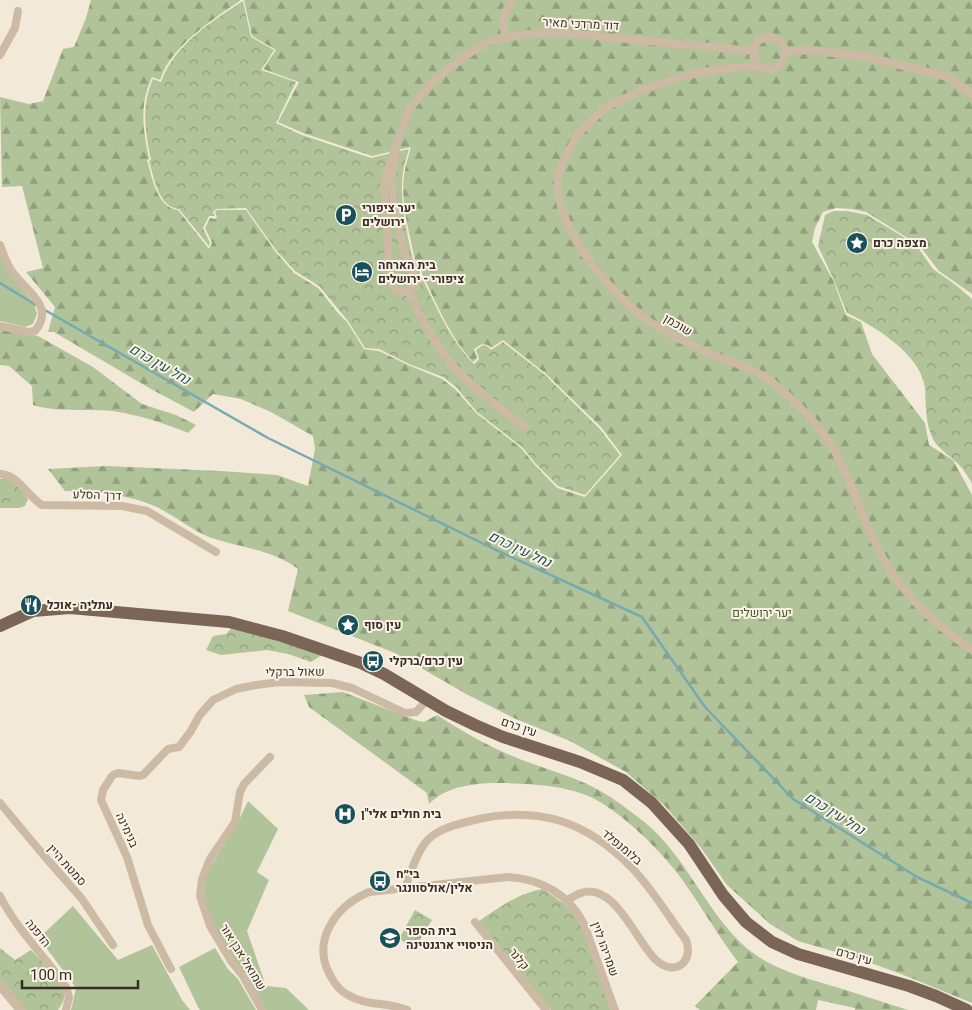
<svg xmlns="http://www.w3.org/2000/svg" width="972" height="1010" viewBox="0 0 972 1010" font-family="Roboto,Heebo,sans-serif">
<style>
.green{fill:#b1c398}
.forest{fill:url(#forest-firs)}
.park{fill:url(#park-crowns)}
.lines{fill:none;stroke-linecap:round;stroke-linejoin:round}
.stream{stroke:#75aab2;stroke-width:2.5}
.minor{stroke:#ccbaa4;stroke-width:8}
.tertiary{stroke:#ccbaa4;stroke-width:10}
.primary{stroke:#7a6556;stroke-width:12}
.labels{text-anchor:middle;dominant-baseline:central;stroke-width:4;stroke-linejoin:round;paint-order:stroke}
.street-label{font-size:12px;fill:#372d26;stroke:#fbf3e5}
.poi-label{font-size:12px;font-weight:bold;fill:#372d26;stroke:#fbf3e5;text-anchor:start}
.park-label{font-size:12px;fill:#425728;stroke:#fbf3e5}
.water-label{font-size:14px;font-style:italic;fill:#19515b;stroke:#fbf3e5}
</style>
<defs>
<pattern id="forest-firs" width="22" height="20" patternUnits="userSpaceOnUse" patternTransform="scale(1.25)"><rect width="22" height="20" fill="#b1c398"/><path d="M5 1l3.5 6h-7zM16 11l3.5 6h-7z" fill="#919f7c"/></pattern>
<pattern id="park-crowns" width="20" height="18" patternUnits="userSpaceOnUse" patternTransform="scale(1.25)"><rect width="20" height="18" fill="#b1c398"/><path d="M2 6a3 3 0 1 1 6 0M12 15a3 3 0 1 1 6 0" fill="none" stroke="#919f7c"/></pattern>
</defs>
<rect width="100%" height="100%" fill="#f3e9d8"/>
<path class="green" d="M0,255L6,269L34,303L37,314L33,324L25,327L0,321Z
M248,801L278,829L257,872L269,880L247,931L266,986L286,988L309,1010H265L221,941L208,913L202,894L206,874L238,822Z
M73,906L118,960L152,945L182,1000L190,1010H71L76,988L39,938Z
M215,948L228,969L238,979L256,1010H200L198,1007L179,967Z"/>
<path class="forest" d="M91,0H241C213,19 171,46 160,80L152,77C139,106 143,129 149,159L147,160C152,177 157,208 178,210L209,249L212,243L205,228L210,218L215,219L217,217L215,212L217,210H246L275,251L294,273L318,288L337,312L347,322L364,349L379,351L408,365L442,379L455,389L476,413L522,449L534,464L557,488L585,497L622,455L601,427L545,373L503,340L491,348L488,345L482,344L474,349L477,358L473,362C450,337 437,304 422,274L421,264L415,260C409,231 399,199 405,170C406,163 409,155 411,147L372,156L303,133L278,122L299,82L263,69L276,50L252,36L244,0H972V294L939,271L919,245L866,212L852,209L836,208L823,212L815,228L812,242L833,280L846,315L861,322L872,354L925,423L929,445L953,460L972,495V1003L901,974L860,959L798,941L770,924L727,885L701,848L665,806L626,772L570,741L516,719L468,695L395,653L288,611L298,569C271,549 240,548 209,537C189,529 172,513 152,505C125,494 94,491 65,491L48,469L106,466L221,471L277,475L308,486L315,449L313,436L271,412L241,399L213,394L194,412L151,389L54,332H48L55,307L26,272L43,268L22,186L2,187L0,97L29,104L43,101L63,49L74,47L86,18Z
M0,329L38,336L93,367L142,404L176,415L196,425L188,433C164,423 139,415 113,411C87,408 58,413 33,405L32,386L9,366L0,365Z
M343,692L415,720L424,722L437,715C460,730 484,744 510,755C537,767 568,774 595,788C610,796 625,807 638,817C683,850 702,905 741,943C767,968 802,977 836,987C860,995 884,1002 908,1010H855V1008L818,1000L816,1010H700L695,1006L738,962C716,933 699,902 678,874C657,847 623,814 593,798C566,785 532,784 503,783C477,783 447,785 429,804L427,793L309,707L304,695Z"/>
<path class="park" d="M243,1L251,37L274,50L261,70L296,82L276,123L302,135L371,158L409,149C407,157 404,164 403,172C399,201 407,232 413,260L419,265L420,274C436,305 449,339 474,364L479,359L476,350L483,345L487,346L491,350L503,342L544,374L599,428L620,455L585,495L558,486L535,463L523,448L477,412L456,387L443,377L409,364L379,349L365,348L348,321L319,286L295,271L276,250L246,208L216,209L213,212L215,216H209L203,228L210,243L209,246L179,209C158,207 154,177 149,161L151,160C145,132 141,106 153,79L161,82C174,45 212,21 243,1Z
M833,211H847L867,215L907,239L919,249L933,269L957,286L972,299V484C968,476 962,467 956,462C949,455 939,449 934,441C925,425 926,405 925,388C921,354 874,326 847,313L832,276L818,246L825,215Z
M9,478L22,489L28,499L25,506L19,508H0V479Z
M231,629L261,635L322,655L311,662L288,654L267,650L221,655L206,650L213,636L226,634Z
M543,889C553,896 565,903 573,913C589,935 601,983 611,1010H551L479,921C501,906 517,894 543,889Z
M415,910L432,920L415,948L399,939Z
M0,948L15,960L31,950C40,960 68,985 64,999C63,1003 60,1007 58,1010H24L0,984Z"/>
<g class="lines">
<path class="stream" d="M0,283L36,305
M43,309L268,438L494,549L642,617L705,707L793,799L917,877L972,903"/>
<path class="minor" d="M753 53a16 16 0 1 1 32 0a16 16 0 1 1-32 0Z
M505,38C503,23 502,12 513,0
M785,52L807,50L868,57L948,77L972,95
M0,55L15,28L18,11
M761,67C715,66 667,78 625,98C618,101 611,104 605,108C598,114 591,121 585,127C579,132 575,139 572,145C566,155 559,167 558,178C553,225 608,290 643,317C668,335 695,347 723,359C737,364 753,369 765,377C782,388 798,405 812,420C843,455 852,490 870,532C892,584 926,619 972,650
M397,144C395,155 392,168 392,179C393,216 403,251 416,285C402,298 393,293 390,277L384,186L386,174L408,112L419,97L436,78L473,51L490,41L528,34L552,32L754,51
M0,245C4,255 7,266 14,274C28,292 55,307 35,331L28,332L0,326
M408,290C420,315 432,339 449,361C470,387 499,407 525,427
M0,474C19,475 27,496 42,505L122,506L147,511L216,552
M0,803L40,851L82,899L113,945
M405,888C423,838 425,831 479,819C540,806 587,822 631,867C652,888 668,916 686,940C694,961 676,977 657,961C637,944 615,881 581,893C576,895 571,898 567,900
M0,896C17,930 45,956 66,987L69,997L66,1010
M475,922L546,1010
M171,969L148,925L127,857L101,800L103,790L112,776L115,774L119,773L139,776L143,775L168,749L179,747L191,731L199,716L213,700L236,689L256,685L280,682L332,683L352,688L405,713L416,712L427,700
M262,1010L243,976L231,961L210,926L200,896L202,879L210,859L235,822L240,792L244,784L270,757
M407,1010C388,1002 366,1006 348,995C340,991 334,983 330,975C311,940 336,906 369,892L508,877C541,879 569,894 584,924L615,1010"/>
<path class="tertiary" d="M0,985L21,1010"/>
<path class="primary" d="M0,626L33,611L70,608L229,622L282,636L361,663L384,674L446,711L475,725L503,737L580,762L623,780L652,803L689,844L723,895L746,922L772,942L798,954L909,986L936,996L967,1010"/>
</g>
<defs>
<g id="parking-disc" transform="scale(1.125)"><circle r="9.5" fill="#19515b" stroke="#fbf3e5"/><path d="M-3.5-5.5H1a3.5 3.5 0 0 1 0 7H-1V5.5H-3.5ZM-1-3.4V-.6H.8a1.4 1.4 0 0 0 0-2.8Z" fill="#fff"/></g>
<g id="sight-disc" transform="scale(1.125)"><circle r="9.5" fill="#19515b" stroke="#fbf3e5"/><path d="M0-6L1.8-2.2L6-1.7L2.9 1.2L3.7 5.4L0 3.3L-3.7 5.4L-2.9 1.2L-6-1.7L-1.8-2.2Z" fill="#fff"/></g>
<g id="hotel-disc" transform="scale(1.125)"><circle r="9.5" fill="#19515b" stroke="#fbf3e5"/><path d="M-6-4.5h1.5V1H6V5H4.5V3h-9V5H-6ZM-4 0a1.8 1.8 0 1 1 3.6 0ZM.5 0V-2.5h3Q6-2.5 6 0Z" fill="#fff"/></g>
<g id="restaurant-disc" transform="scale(1.125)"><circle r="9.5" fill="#19515b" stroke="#fbf3e5"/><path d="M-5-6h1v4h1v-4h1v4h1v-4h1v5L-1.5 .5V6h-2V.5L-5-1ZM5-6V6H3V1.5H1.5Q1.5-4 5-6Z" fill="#fff"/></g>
<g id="bus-disc" transform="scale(1.125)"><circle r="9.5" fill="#19515b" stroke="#fbf3e5"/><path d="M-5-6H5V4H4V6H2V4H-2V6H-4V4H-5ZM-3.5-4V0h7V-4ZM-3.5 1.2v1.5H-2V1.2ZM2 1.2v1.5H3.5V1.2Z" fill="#fff"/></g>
<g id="hospital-disc" transform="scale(1.125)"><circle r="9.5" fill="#19515b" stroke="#fbf3e5"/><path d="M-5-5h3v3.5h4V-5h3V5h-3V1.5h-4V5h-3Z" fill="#fff"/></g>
<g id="school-disc" transform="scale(1.125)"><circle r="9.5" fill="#19515b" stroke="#fbf3e5"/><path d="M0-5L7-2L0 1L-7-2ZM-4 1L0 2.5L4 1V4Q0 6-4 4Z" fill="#fff"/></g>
</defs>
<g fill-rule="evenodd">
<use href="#parking-disc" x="346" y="215"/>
<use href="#sight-disc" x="857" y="243"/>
<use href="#hotel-disc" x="362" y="272"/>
<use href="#restaurant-disc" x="31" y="605"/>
<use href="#sight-disc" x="348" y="625"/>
<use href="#bus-disc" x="373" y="661"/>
<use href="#hospital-disc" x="345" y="814"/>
<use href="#bus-disc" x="380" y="881"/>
<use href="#school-disc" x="390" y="938"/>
</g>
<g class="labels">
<g class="street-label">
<text transform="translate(581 24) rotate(3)">דוד מרדכי מאיר</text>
<text transform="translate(678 325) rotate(30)">שוכמן</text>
<text transform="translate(97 495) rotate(2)">דרך הסלע</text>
<text transform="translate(295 672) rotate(-1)">שאול ברקלי</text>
<text transform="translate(519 727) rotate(19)">עין כרם</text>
<text transform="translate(127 830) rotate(65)">בנימינה</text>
<text transform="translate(622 847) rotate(40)">בלומנפלד</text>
<text transform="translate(67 865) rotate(48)">סמטת היין</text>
<text transform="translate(38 933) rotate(51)">הדפנה</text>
<text transform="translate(605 949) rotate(70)">שמריהו לוין</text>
<text transform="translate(854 956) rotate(16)">עין כרם</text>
<text transform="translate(243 957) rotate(58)">שמואל אבן אור</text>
<text transform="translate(519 959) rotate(51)">קלנר</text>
</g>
<g class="poi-label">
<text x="362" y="208">יער ציפורי<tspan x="362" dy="14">ירושלים</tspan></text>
<text x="873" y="243">מצפה כרם</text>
<text x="378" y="265">בית הארחה<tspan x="378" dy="14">ציפורי - ירושלים</tspan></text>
<text x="47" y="605">עתליה -אוכל</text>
<text x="364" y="625">עין סוף</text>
<text x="389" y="661">עין כרם/ברקלי</text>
<text x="361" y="814">בית חולים אלי"ן</text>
<text x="396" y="874">בי״ח<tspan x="396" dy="14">אלין/אולסוונגר</tspan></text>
<text x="406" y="931">בית הספר<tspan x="406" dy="14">הניסויי ארגנטינה</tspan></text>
</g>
<g class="park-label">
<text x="762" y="613">יער ירושלים</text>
</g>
<g class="water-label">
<text transform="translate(160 364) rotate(30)">נחל עין כרם</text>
<text transform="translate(520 549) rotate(25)">נחל עין כרם</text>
<text transform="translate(835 813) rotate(32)">נחל עין כרם</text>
</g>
</g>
<path d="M22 980v8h116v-8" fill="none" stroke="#372d26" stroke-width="2.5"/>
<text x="30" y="980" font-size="15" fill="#372d26" stroke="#fbf3e5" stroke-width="4" paint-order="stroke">100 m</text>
</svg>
